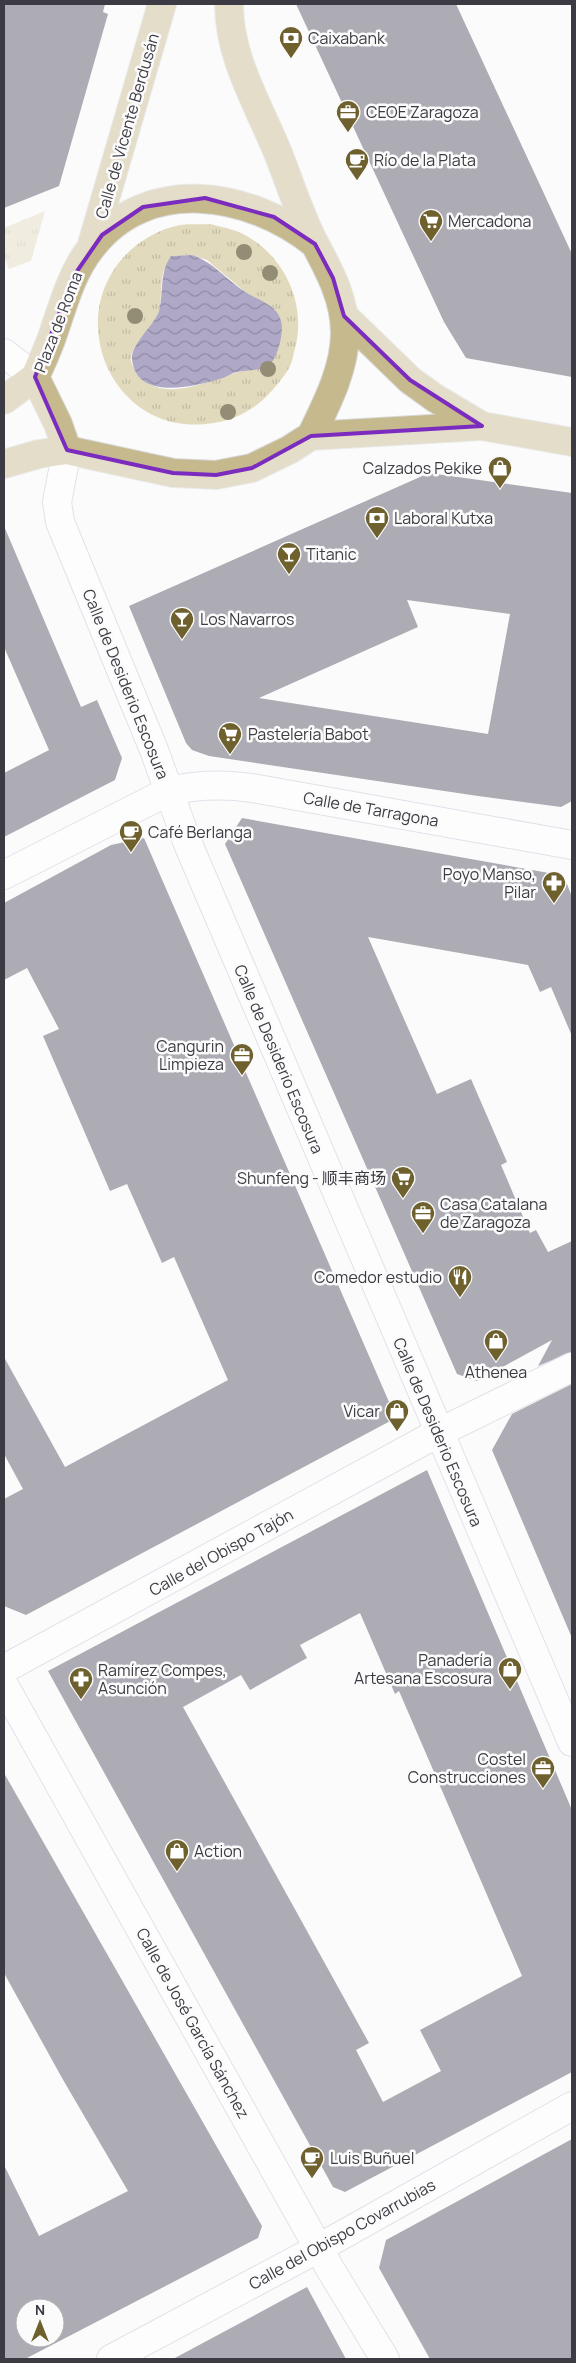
<svg xmlns="http://www.w3.org/2000/svg" width="576" height="2363" viewBox="0 0 576 2363" font-family="Manrope,'Noto Sans SC',sans-serif">
<style>
.grass{fill:url(#grass-tufts);fill-rule:evenodd}
.water{fill:url(#water-waves)}
.building{fill:#4e4b5d;fill-rule:evenodd}
.lines{fill:none;stroke-linecap:round;stroke-linejoin:round}
.minor-casing{stroke:#c4c0d6;stroke-width:30}
.major-casing{stroke:#d8d8d9;stroke-width:30}
.minor{stroke:#fff;stroke-width:28}
.major{stroke:#c5b98d;stroke-width:28}
.tree{fill:#938d76}
.marked{fill:none;stroke:#7b2cbf;stroke-width:4;stroke-linejoin:round}
.labels{text-anchor:middle;dominant-baseline:central;stroke-width:5;stroke-linejoin:round;paint-order:stroke}
.poi-label{font-size:16px;fill:#3c3b43;stroke:#fbfbfb;text-anchor:start}
.street-label{font-size:16px;fill:#3c3b43;stroke:#fbfbfb}
</style>
<defs>
<pattern id="grass-tufts" width="24" height="20" patternUnits="userSpaceOnUse" patternTransform="scale(1.25)"><rect width="24" height="20" fill="#e2dabd"/><path d="M3 7l-1-3M5 7V3M7 7l1-3M15 17l-1-3M17 17v-4M19 17l1-3" fill="none" stroke="#c3bca4"/></pattern>
<pattern id="water-waves" width="16" height="10" patternUnits="userSpaceOnUse" patternTransform="scale(1.25)"><rect width="16" height="10" fill="#afa9c7"/><path d="M0 5q4-4 8 0t8 0" fill="none" stroke="#908ba3"/></pattern>
</defs>
<rect width="100%" height="100%" fill="#fbfbfb"/>
<path class="grass" d="M45,211L31,261L9,269L4,257V228Z
M210,224C221,227 234,229 243,234C286,256 308,307 294,352C293,358 291,365 288,370C267,401 245,420 206,424C109,434 60,311 133,248C145,238 161,229 176,226C187,223 200,225 210,224ZM191,255L207,260L244,291L273,308L248,370C216,375 169,406 140,377C135,371 130,364 131,357C135,339 153,328 159,311C162,299 160,286 163,273C165,268 169,262 171,256Z"/>
<path class="water" d="M192,255C215,263 224,278 244,291C255,299 275,304 280,318C285,329 279,352 272,362C265,372 248,369 237,372C232,373 228,376 223,378C197,386 137,402 132,360C130,344 154,326 159,311C164,292 159,273 171,256Z"/>
<path class="building" d="M4,4H105L103,12L108,14L59,186L4,208Z
M296,4H456L572,254V377L466,358L444,322Z
M429,473L572,493V801L561,807L478,796L209,756L192,750L186,743L129,606ZM407,600L510,614L488,734L259,698L418,627Z
M4,526L81,707L97,700L122,758L115,780L4,837V773L49,750L4,647Z
M242,818L549,873L567,884L572,897V1036L551,987L540,992L528,965L368,937L437,1094L471,1079L507,1162L501,1165L530,1233L536,1230L548,1252L572,1241V1352L538,1366L552,1340L477,1381L457,1374L225,844Z
M144,838L396,1418L26,1615L4,1606V1499L23,1489L4,1454V1357L65,1467L228,1380L174,1257L162,1263L127,1184L110,1191L43,1036L59,1029L27,968L4,980V903L111,845Z
M572,1384V1638L492,1450L512,1414Z
M427,1470L572,1810V2072L345,2192L333,2187L48,1671ZM360,1613L395,1694L399,1691L522,1976L420,2030L441,2071L383,2102L356,2050L369,2043L183,1707L241,1675L250,1690L307,1658L300,1645Z
M4,1773L262,2226L258,2238L25,2359H4V2165L39,2236L128,2191L62,2078L4,1973ZM25,2308H55V2338H25Z
M572,2139V2359H430L379,2268L386,2240Z
M307,2287L346,2359H173L244,2321Z"/>
<g class="lines">
<g class="minor-casing">
<path id="minor" d="M4,353L35,377
M67,450L57,502L60,522L154,750L188,844L572,1742
M4,875L169,791C196,785 224,784 252,788L572,845
M4,1669L438,1433L572,1367
M4,1685L329,2267L385,2359
M111,2359L319,2248L572,2106"/>
</g>
<g class="major-casing">
<path id="major" d="M229,4C229,58 258,104 278,153C290,183 300,216 315,244C330,272 345,300 345,333C345,369 326,405 311,436
M92,244L162,4
M344,316L410,380L435,398L482,426
M4,400L35,377
M67,450L58,424L35,377C42,362 49,347 54,331C64,302 72,272 91,248C147,174 251,192 315,244
M4,464L39,454L67,450L173,473L216,475L252,468L289,450L311,436L482,426L572,442"/>
</g>
<use href="#minor" class="minor"/>
<use href="#major" class="major"/>
</g>
<g class="tree">
<circle cx="244" cy="252" r="8"/>
<circle cx="270" cy="273" r="8"/>
<circle cx="135" cy="316" r="8"/>
<circle cx="268" cy="369" r="8"/>
<circle cx="228" cy="412" r="8"/>
</g>
<path d="M0 0H576V2363H0ZM205,198L274,217L315,244L333,278L344,316L410,380L482,426L311,436L252,468L216,475L173,473L67,450L35,377L73,277L102,235L143,207Z" fill="#fbfbfb" fill-opacity=".55" fill-rule="evenodd"/>
<path class="marked" d="M205,198L274,217L315,244L333,278L344,316L410,380L482,426L311,436L252,468L216,475L173,473L67,450L35,377L73,277L102,235L143,207Z"/>
<defs>
<g id="bank-pin" transform="scale(1.25)"><path d="M0 17L-7.5 6A9.5 9.5 0 1 1 7.5 6Z" fill="#6f612e" stroke="#fbfbfb"/><path d="M-6-4H6V4H-6ZM0-2.3a2.3 2.3 0 1 0 0 4.6a2.3 2.3 0 1 0 0-4.6Z" fill="#fff"/></g>
<g id="office-pin" transform="scale(1.25)"><path d="M0 17L-7.5 6A9.5 9.5 0 1 1 7.5 6Z" fill="#6f612e" stroke="#fbfbfb"/><path d="M-6-3h4V-5.5h4V-3h4V5H-6ZM-1-4.5V-3h2v-1.5ZM-6 0V1H6V0Z" fill="#fff"/></g>
<g id="cafe-pin" transform="scale(1.25)"><path d="M0 17L-7.5 6A9.5 9.5 0 1 1 7.5 6Z" fill="#6f612e" stroke="#fbfbfb"/><path d="M-5.5-4.5H6V0H3Q3 3.5 0 3.5H-2.5Q-5.5 3.5-5.5 0ZM3-3.2v2h1.7v-2ZM-6 4.5H4V6H-6Z" fill="#fff"/></g>
<g id="supermarket-pin" transform="scale(1.25)"><path d="M0 17L-7.5 6A9.5 9.5 0 1 1 7.5 6Z" fill="#6f612e" stroke="#fbfbfb"/><path d="M-6-5.5h2.5l.6 2H6L4.5 2H-2.5L-4.4-4H-6ZM-1.5 3.2a1.3 1.3 0 1 0 .1 0ZM3 3.2a1.3 1.3 0 1 0 .1 0Z" fill="#fff"/></g>
<g id="shop-pin" transform="scale(1.25)"><path d="M0 17L-7.5 6A9.5 9.5 0 1 1 7.5 6Z" fill="#6f612e" stroke="#fbfbfb"/><path d="M-5-2.5h2.3a2.7 3.5 0 0 1 5.4 0H5L5.5 6h-11ZM-1.5-2.5h3a1.5 2.3 0 0 0-3 0Z" fill="#fff"/></g>
<g id="bar-pin" transform="scale(1.25)"><path d="M0 17L-7.5 6A9.5 9.5 0 1 1 7.5 6Z" fill="#6f612e" stroke="#fbfbfb"/><path d="M-6-5H6L.8 .8V4.5H3.5V6h-7V4.5H-.8V.8Z" fill="#fff"/></g>
<g id="pharmacy-pin" transform="scale(1.25)"><path d="M0 17L-7.5 6A9.5 9.5 0 1 1 7.5 6Z" fill="#6f612e" stroke="#fbfbfb"/><path d="M-2-6h4v4h4v4h-4v4h-4v-4h-4v-4h4Z" fill="#fff"/></g>
<g id="restaurant-pin" transform="scale(1.25)"><path d="M0 17L-7.5 6A9.5 9.5 0 1 1 7.5 6Z" fill="#6f612e" stroke="#fbfbfb"/><path d="M-5-6h1v4h1v-4h1v4h1v-4h1v5L-1.5 .5V6h-2V.5L-5-1ZM5-6V6H3V1.5H1.5Q1.5-4 5-6Z" fill="#fff"/></g>
</defs>
<g fill-rule="evenodd">
<use href="#bank-pin" x="291" y="38"/>
<use href="#office-pin" x="348" y="112"/>
<use href="#cafe-pin" x="357" y="160"/>
<use href="#supermarket-pin" x="431" y="221"/>
<use href="#shop-pin" x="500" y="468"/>
<use href="#bank-pin" x="377" y="518"/>
<use href="#bar-pin" x="289" y="554"/>
<use href="#bar-pin" x="182" y="619"/>
<use href="#supermarket-pin" x="230" y="734"/>
<use href="#cafe-pin" x="131" y="832"/>
<use href="#pharmacy-pin" x="554" y="883"/>
<use href="#office-pin" x="242" y="1055"/>
<use href="#supermarket-pin" x="403" y="1178"/>
<use href="#office-pin" x="423" y="1213"/>
<use href="#restaurant-pin" x="460" y="1277"/>
<use href="#shop-pin" x="496" y="1341"/>
<use href="#shop-pin" x="397" y="1411"/>
<use href="#shop-pin" x="510" y="1669"/>
<use href="#pharmacy-pin" x="81" y="1679"/>
<use href="#office-pin" x="543" y="1768"/>
<use href="#shop-pin" x="177" y="1851"/>
<use href="#cafe-pin" x="312" y="2158"/>
</g>
<g class="labels">
<g class="poi-label">
<text x="308" y="38">Caixabank</text>
<text x="366" y="112">CEOE Zaragoza</text>
<text x="374" y="160">Río de la Plata</text>
<text x="448" y="221">Mercadona</text>
<text x="482" y="468" text-anchor="end">Calzados Pekike</text>
<text x="394" y="518">Laboral Kutxa</text>
<text x="306" y="554">Titanic</text>
<text x="200" y="619">Los Navarros</text>
<text x="248" y="734">Pastelería Babot</text>
<text x="148" y="832">Café Berlanga</text>
<text x="536" y="874" text-anchor="end">Poyo Manso,<tspan x="536" dy="18">Pilar</tspan></text>
<text x="224" y="1046" text-anchor="end">Cangurin<tspan x="224" dy="18">Limpieza</tspan></text>
<text x="386" y="1178" text-anchor="end">Shunfeng - 顺丰商场</text>
<text x="440" y="1204">Casa Catalana<tspan x="440" dy="18">de Zaragoza</tspan></text>
<text x="442" y="1277" text-anchor="end">Comedor estudio</text>
<text x="496" y="1372" text-anchor="middle">Athenea</text>
<text x="380" y="1411" text-anchor="end">Vicar</text>
<text x="492" y="1660" text-anchor="end">Panadería<tspan x="492" dy="18">Artesana Escosura</tspan></text>
<text x="98" y="1670">Ramírez Compes,<tspan x="98" dy="18">Asunción</tspan></text>
<text x="526" y="1759" text-anchor="end">Costel<tspan x="526" dy="18">Construcciones</tspan></text>
<text x="194" y="1851">Action</text>
<text x="330" y="2158">Luis Buñuel</text>
</g>
<g class="street-label">
<text transform="translate(127 126) rotate(-74)">Calle de Vicente Berdusán</text>
<text transform="translate(58 322) rotate(-69)">Plaza de Roma</text>
<text transform="translate(126 684) rotate(68)">Calle de Desiderio Escosura</text>
<text transform="translate(371 809) rotate(10)">Calle de Tarragona</text>
<text transform="translate(279 1059) rotate(67)">Calle de Desiderio Escosura</text>
<text transform="translate(438 1432) rotate(67)">Calle de Desiderio Escosura</text>
<text transform="translate(221 1552) rotate(-29)">Calle del Obispo Tajón</text>
<text transform="translate(193 2023) rotate(61)">Calle de José García Sánchez</text>
<text transform="translate(342 2234) rotate(-29)">Calle del Obispo Covarrubias</text>
</g>
</g>
<rect width="576" height="2363" fill="none" stroke="#3c3b43" stroke-width="10"/>
<g transform="translate(40 2323)"><circle r="24" fill="#fbfbfb" stroke="#afaeb1"/>
<path d="M0-4L9 19L0 12L-9 19Z" fill="#6f612e"/>
<text y="-8" font-size="14" font-weight="bold" text-anchor="middle" fill="#3c3b43">N</text>
</g>
</svg>
